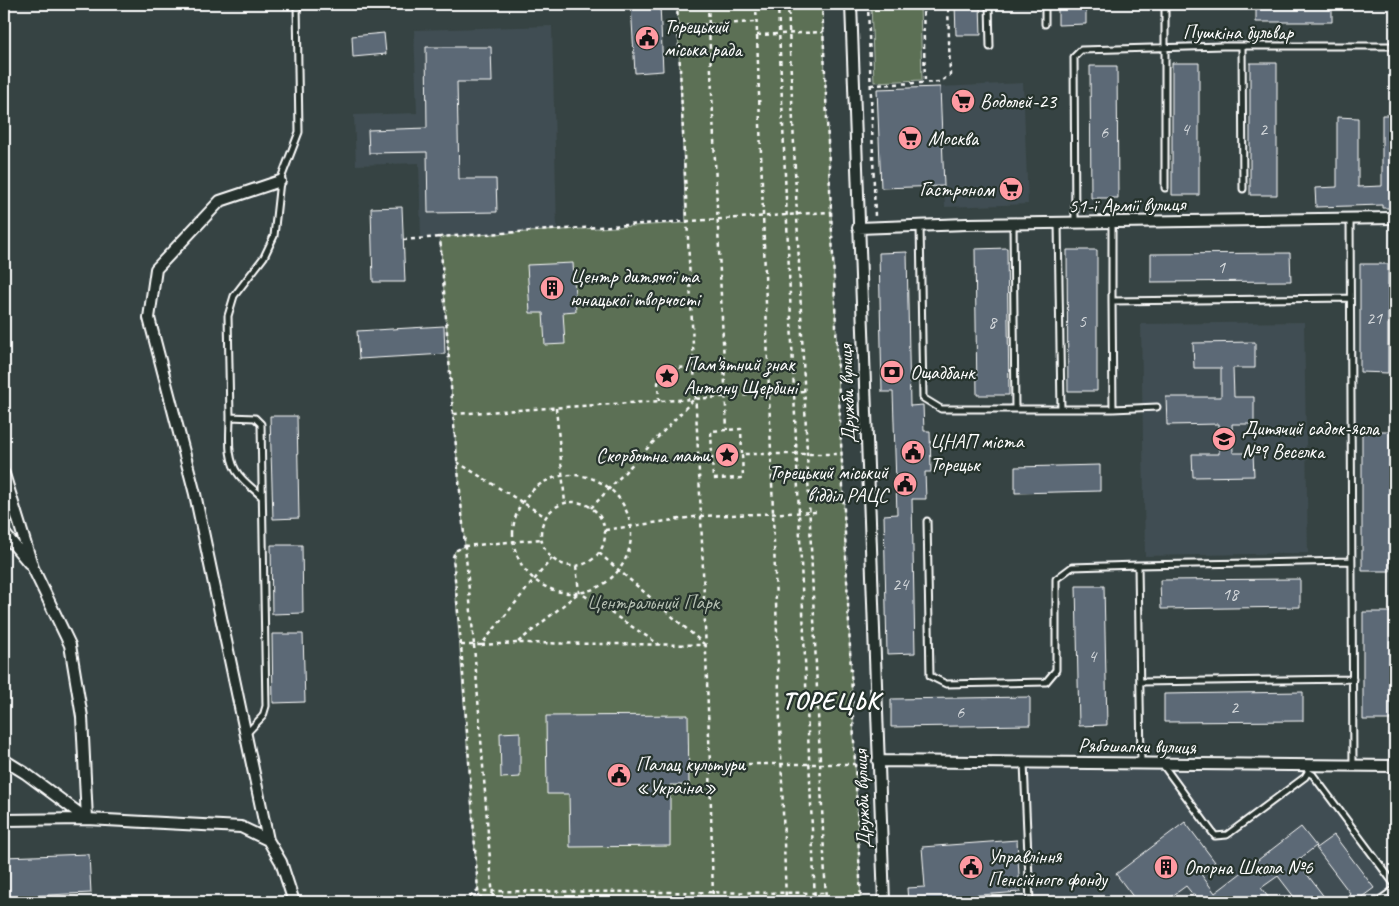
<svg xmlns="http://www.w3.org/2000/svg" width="1399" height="906" viewBox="0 0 1399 906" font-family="Caveat,sans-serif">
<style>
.built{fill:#414e52}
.green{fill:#5b7054;stroke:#adb8aa}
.building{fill:#5b6976;stroke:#fff}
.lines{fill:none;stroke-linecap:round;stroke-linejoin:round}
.service-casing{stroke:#fff;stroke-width:9}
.minor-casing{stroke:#fff;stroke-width:14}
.path{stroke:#fff;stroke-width:2.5;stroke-dasharray:4 4;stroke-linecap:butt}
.service{stroke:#26332d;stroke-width:5}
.minor{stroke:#26332d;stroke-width:10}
.labels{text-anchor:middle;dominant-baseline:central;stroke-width:4.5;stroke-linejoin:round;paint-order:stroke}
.number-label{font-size:18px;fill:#d6dadd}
.poi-label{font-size:20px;fill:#fff;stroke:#26332d;text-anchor:start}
.street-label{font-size:20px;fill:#fff;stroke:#26332d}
.park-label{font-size:20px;fill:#b5bfb2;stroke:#26332d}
.district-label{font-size:25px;font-weight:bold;letter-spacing:1px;fill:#fff;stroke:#26332d}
</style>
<rect width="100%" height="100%" fill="#364343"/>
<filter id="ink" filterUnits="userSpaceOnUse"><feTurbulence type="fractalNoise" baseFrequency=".02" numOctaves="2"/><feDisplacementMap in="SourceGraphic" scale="10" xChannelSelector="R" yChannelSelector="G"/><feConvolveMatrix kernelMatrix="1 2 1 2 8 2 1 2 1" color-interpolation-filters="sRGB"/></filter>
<g filter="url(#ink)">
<path class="built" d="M552,26L557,231L421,239L419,163L356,165L354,115L417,113L414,30Z
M1023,83L1028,204L945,207L940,87Z
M1304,322L1308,553L1145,556L1141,324Z
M1024,763L1162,764L1308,772L1395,885V902H1030Z"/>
<path class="green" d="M677,4H822L861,902L482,900L478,891L453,557L455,551L465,546L453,414L440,237L686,223Z
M871,4H920L922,80L874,82Z"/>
<path class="building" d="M631,4H660L663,71L635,73Z
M955,4H980L981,35H956Z
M1058,4H1086V24L1058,25Z
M1256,4H1332V22H1256Z
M384,33L386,54L353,57L352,36Z
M426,47H491L492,82H457L459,179H496L497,212L428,213L427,152L369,153L368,130L427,128Z
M1172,63H1199V195H1172Z
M1250,63H1277V195H1250Z
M1090,66H1117L1118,198H1091Z
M940,87L944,186L881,188L877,89Z
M1382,115H1395V208H1382V205L1316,207L1315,188L1337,187V117L1358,118V187L1382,186Z
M402,207L405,282H373L371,208Z
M1007,248L1009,395H977L975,249Z
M1067,250H1097V391H1068Z
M907,252L910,406L923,405L924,431H930L931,472H925L926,499H912L915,653L887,654L884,515L897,514L893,392H882L879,253Z
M1290,253L1291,281L1151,282V254Z
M573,263L576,311L563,312L565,344L545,345L543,313H530L527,265Z
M1360,264H1388V373L1360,372Z
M444,326L445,354L359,359L357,331Z
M1255,342V368H1233L1234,397H1254V424H1232L1233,453H1253L1254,476L1193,477L1192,454H1219V424L1167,425L1166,397H1221V368H1194L1193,343Z
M270,416H297L299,518L273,519Z
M1362,431H1390V571H1362Z
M1100,465V491L1015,493V467Z
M271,545H302L303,613L272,614Z
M1300,579V607L1161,609L1160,580Z
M1076,586H1104L1107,725L1079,726Z
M1363,612H1391V720H1363Z
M272,634H303L305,702L273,703Z
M1303,692V721L1164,722V694Z
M1030,697V725L891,727V699Z
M688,715L689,785H670V846L570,847L569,794H547L546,716Z
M520,732V777L501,778L500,733Z
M1185,822L1215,862L1200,873L1215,893L1301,827L1316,846L1297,861L1328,902H1298L1278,876L1261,888L1272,902H1199L1186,886L1164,902H1137L1116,874Z
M1334,835L1374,888L1355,902L1348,895L1350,893L1316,848Z
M1017,840L1020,892L955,897V902H908L907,888L925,887L922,847Z
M89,854L91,893L4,897V857Z"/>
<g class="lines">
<g class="service-casing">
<path id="service" d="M989,4L990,47
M1045,4V24
M1242,46L1243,189
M1165,188V4
M1350,219L1353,765
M1058,223L1061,409
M1075,223L1074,57L1081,50L1223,46H1395
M1112,223V301
M1013,224L1015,409
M920,226L923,398L941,409H1113
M1157,407L1113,409L1112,301L1350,298
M230,417L228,316L234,296L264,257L274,236L280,181L299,132L297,4
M927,521L930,676L946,684L1046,682L1056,670V579L1072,567L1138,565
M1140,682L1353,679
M246,734L263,716L266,706L261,424L255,418L230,417C230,435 226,459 239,475C245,483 255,490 262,497
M1024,763L1030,902
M1141,763L1138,565L1352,561
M1163,765L1215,836L1227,835L1305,777L1308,772V765
M1308,772L1313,775L1395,885
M1377,902L1395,889"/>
</g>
<g class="minor-casing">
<path id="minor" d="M851,4L884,902
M858,228L967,224L1395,218
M4,474L33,568L70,645L82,717L87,819
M4,533L29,563
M4,760L25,773L87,819
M878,761L1395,766
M4,820L87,819L241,827L268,840L281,862L294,902
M268,840L195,494L149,318L156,269L220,201L280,181"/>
</g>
<path class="path" d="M677,4L701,516L710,764L689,765
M708,4L727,430
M756,4L786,902
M778,4L815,902
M788,4L826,902
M822,4L861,902
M868,4L875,217
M923,4L925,83
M756,8L822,4
M678,26L756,22
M757,35L823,32
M871,85L940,82L950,75L948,4
M403,240L440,237
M659,401L658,383L661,373L672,368L692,367
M556,408L565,503
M453,414L440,237L831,212
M742,454L741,429L711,431L713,479L743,478L742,454H842
M457,462L546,517
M513 534a59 59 0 1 1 118 0a59 59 0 1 1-118 0Z
M541 534a32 32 0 1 1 64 0a32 32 0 1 1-64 0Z
M591,508L694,399L804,391
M605,530L701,516L816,512
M465,545V546L542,539
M599,553L704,644
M552,558L481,645H474L453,414L694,399
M576,566L579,592L660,645
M577,594L517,643L705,645
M461,645L453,557L455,551L465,546
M473,645H461L478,891L482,900
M474,645L493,900
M481,645L517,643
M463,902L478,891L826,893
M479,902L482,900L790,902
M713,902L710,764H855"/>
<use href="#service" class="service"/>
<use href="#minor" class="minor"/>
</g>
</g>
<defs>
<g id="civic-disc" transform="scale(1.25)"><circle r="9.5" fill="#ff9aa2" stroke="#26332d"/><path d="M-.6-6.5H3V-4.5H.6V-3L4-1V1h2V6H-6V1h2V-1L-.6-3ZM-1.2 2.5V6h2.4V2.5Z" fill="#111"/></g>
<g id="supermarket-disc" transform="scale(1.25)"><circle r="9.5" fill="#ff9aa2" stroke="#26332d"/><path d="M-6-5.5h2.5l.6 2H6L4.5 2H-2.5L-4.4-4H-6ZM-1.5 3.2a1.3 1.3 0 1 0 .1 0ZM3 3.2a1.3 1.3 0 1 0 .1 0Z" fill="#111"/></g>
<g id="building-disc" transform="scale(1.25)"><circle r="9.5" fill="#ff9aa2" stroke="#26332d"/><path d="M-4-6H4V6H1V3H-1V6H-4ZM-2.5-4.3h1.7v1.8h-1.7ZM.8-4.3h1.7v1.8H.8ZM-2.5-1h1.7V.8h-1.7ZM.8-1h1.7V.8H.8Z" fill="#111"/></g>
<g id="bank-disc" transform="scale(1.25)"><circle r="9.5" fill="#ff9aa2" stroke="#26332d"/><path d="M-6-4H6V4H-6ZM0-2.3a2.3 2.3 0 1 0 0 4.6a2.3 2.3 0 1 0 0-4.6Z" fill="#111"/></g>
<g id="sight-disc" transform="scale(1.25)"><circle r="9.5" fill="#ff9aa2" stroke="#26332d"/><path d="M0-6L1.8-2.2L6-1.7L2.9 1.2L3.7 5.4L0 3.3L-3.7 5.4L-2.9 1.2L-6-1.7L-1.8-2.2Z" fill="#111"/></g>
<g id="school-disc" transform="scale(1.25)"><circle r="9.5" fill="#ff9aa2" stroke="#26332d"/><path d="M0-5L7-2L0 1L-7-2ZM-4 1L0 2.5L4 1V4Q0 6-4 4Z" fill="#111"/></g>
</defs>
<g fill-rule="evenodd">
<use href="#civic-disc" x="647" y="38"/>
<use href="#supermarket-disc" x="963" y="101"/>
<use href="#supermarket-disc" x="910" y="138"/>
<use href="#supermarket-disc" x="1011" y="189"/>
<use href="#building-disc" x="552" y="288"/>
<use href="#bank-disc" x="892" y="372"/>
<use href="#sight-disc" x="667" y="376"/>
<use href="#school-disc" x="1224" y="439"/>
<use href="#civic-disc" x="913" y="452"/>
<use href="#sight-disc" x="727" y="455"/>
<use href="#civic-disc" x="905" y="484"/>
<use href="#civic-disc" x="619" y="775"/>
<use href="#civic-disc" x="971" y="867"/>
<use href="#building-disc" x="1166" y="867"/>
</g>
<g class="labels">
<g class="number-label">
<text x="1185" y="129">4</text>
<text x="1263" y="129">2</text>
<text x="1104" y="132">6</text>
<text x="1221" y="267">1</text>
<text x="1374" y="318">21</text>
<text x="1082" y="321">5</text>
<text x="992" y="322">8</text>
<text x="900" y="584">24</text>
<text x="1230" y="594">18</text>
<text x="1092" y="656">4</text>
<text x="1234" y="707">2</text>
<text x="960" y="712">6</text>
</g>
<g class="poi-label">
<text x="664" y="26">Торецький<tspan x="664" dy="23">міська рада</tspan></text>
<text x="980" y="101">Водолей-23</text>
<text x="928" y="138">Москва</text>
<text x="994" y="189" text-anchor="end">Гастроном</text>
<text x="570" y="276">Центр дитячої та<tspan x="570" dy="23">юнацької творчості</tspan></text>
<text x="684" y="364">Пам'ятний знак<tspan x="684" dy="23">Антону Щербині</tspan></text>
<text x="910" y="372">Ощадбанк</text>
<text x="1242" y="428">Дитячий садок-ясла<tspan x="1242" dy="23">№9 Веселка</tspan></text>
<text x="930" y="441">ЦНАП міста<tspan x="930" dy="23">Торецьк</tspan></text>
<text x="710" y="455" text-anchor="end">Скорботна мати</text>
<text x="888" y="472" text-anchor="end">Торецький міський<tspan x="888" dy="23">відділ РАЦС</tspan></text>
<text x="636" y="764">Палац культури<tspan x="636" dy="23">«Україна»</tspan></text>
<text x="988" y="856">Управління<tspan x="988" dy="23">Пенсійного фонду</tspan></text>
<text x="1184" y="867">Опорна Школа №6</text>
</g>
<g class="street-label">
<text x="1238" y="32">Пушкіна бульвар</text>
<text transform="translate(1127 205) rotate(-1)">51-ї Армії вулиця</text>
<text transform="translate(847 394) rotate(-92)">Дружби вулиця</text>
<text transform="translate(1137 746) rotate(1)">Рябошапки вулиця</text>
<text transform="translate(862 799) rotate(-92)">Дружби вулиця</text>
</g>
<g class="park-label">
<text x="653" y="602">Центральний Парк</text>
</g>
<g class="district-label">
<text x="831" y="701">ТОРЕЦЬК</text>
</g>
</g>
<rect width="1399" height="906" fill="none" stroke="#26332d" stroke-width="20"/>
<rect x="10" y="10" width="1379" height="886" fill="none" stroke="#fff" stroke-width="2" filter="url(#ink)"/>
</svg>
